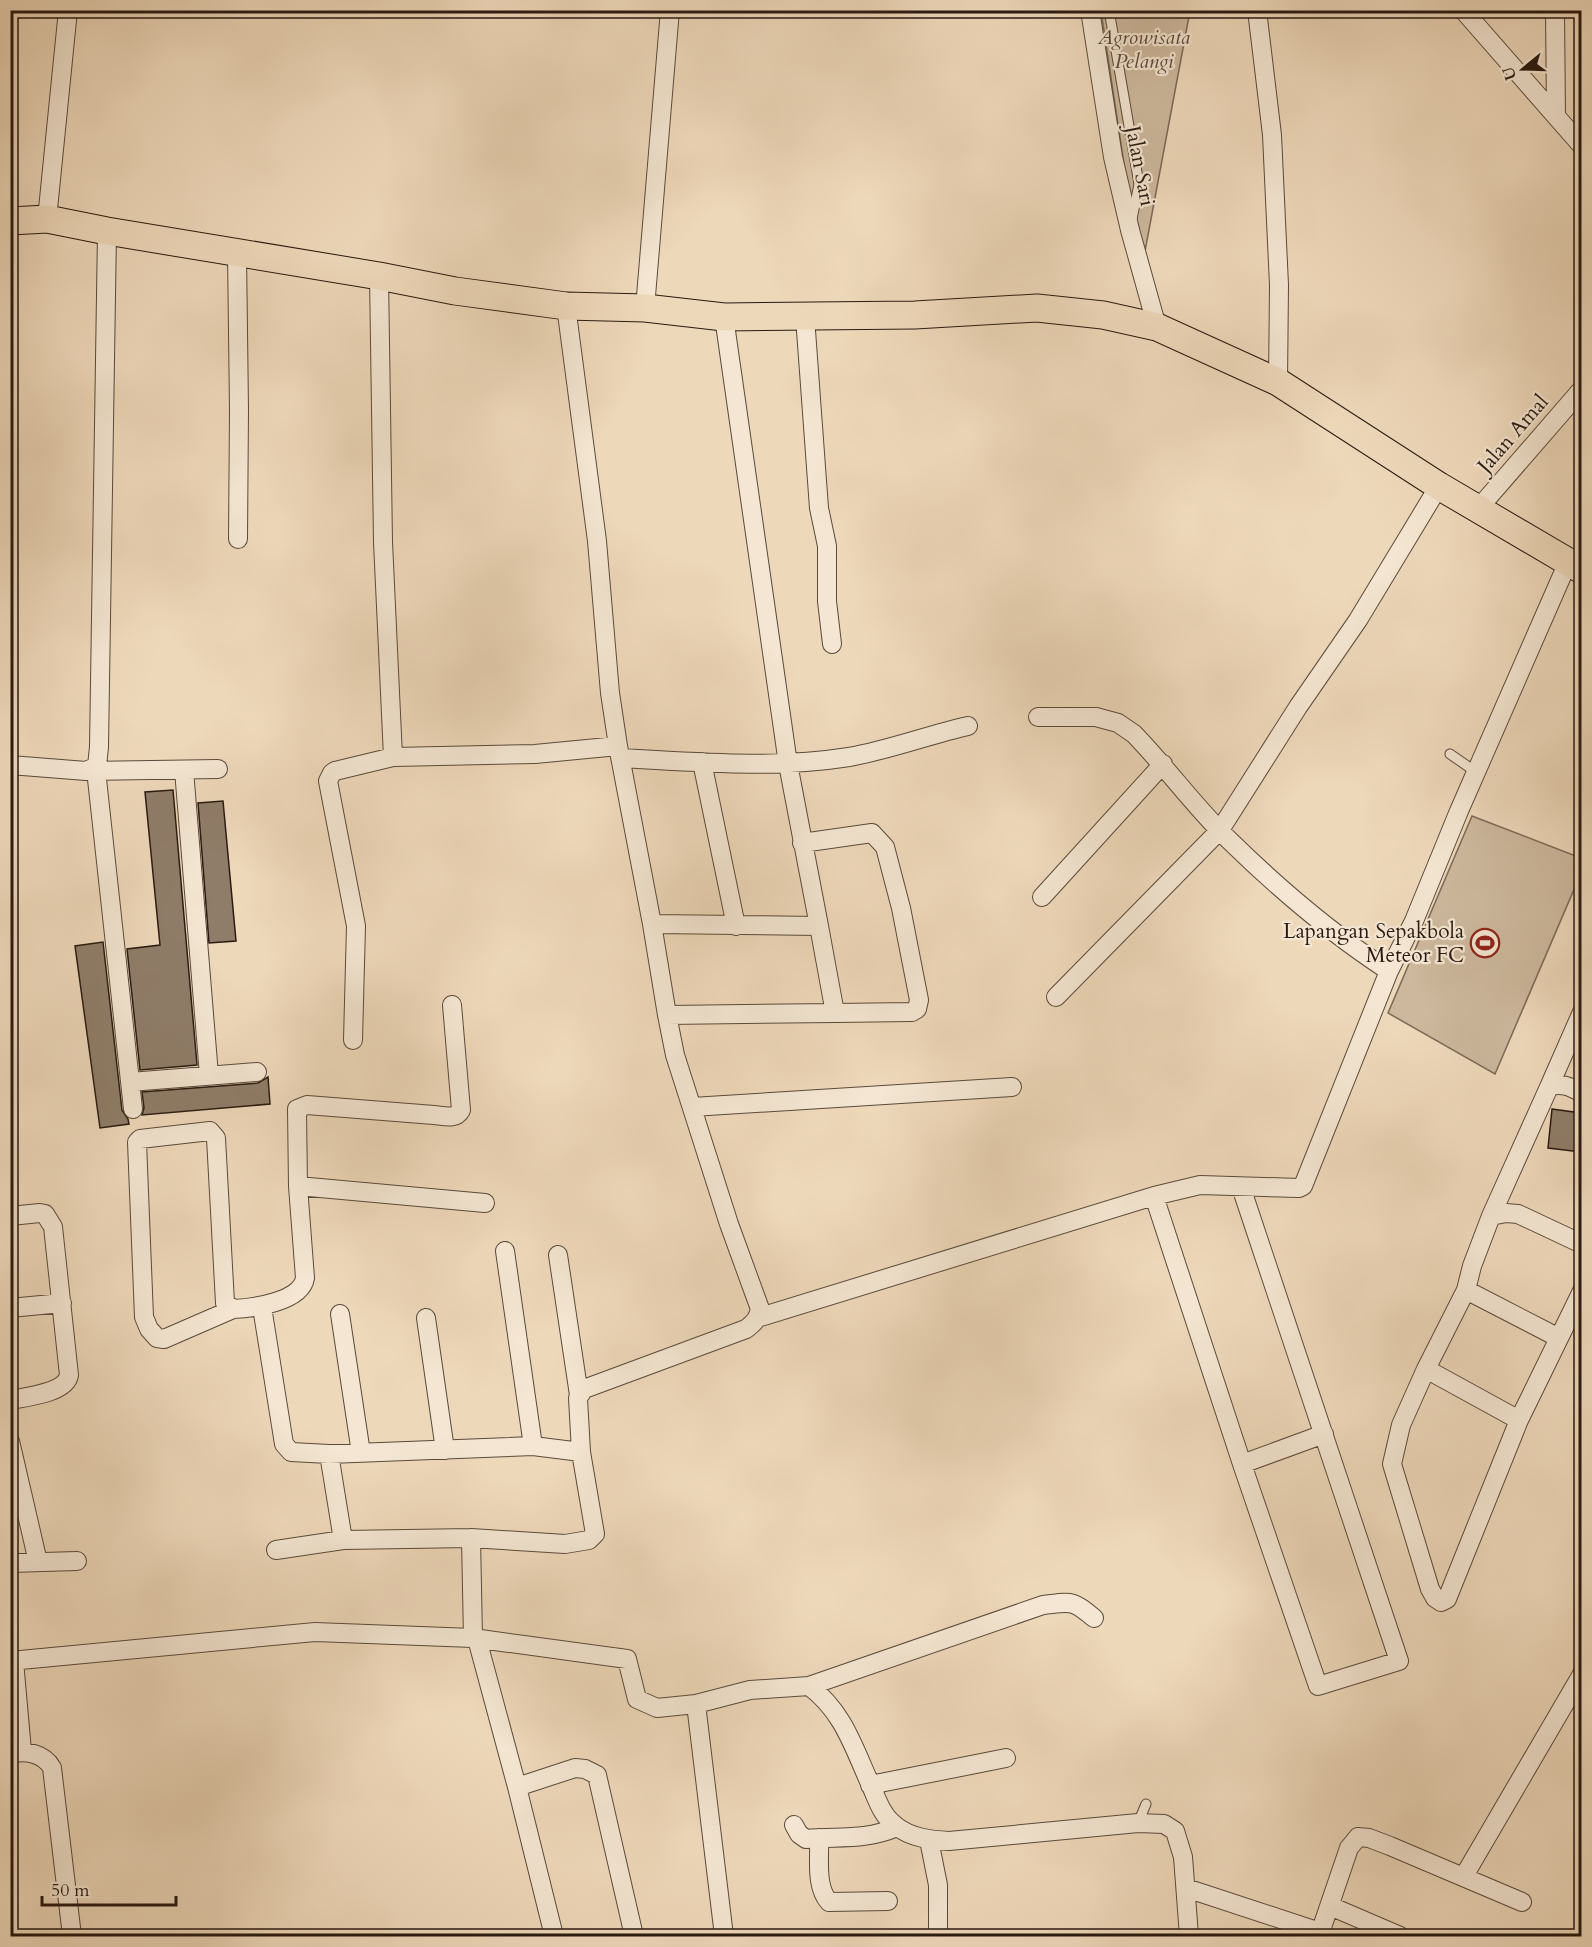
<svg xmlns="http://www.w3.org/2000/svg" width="1592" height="1947" viewBox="0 0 1592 1947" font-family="Cardo,serif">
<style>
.green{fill:#cdb89d;stroke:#7b6958;stroke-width:1.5}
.building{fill:#8f7d69;stroke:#291a12;stroke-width:1.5}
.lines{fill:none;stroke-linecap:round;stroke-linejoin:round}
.lane-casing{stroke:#5a4a3c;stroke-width:11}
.street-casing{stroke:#5a4a3c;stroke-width:20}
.primary-casing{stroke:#291a12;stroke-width:29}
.lane{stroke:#f4e6d2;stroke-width:9}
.street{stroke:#f4e6d2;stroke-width:18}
.primary{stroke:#eed8ba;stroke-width:27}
.labels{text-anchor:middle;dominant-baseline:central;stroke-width:4.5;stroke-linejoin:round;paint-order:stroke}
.park-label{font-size:21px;font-style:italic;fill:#5a493c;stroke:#f4e6d2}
.street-label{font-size:21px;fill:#291a12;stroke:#f4e6d2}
.poi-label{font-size:21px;fill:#291a12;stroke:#f4e6d2;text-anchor:end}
</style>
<rect width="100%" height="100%" fill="#eed8ba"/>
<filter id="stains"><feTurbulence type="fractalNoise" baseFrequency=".00333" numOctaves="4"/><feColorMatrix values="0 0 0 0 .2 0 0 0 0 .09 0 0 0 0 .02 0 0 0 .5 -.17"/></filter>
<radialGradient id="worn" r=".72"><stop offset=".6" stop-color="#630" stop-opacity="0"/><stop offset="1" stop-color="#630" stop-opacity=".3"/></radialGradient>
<path class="green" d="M1101,11H1190L1145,251L1128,191Z
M1472,816L1581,858V873L1495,1074L1388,1013Z"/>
<path class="building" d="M173,790L197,1065L140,1070L127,949L160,945L145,792Z
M223,801L236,941L209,943L198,803Z
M103,942L122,1110L128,1119L129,1124L100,1128L75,946Z
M268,1077L270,1104L142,1115L144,1108L142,1092L258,1083Z
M1552,1109L1581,1113V1152L1548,1148Z"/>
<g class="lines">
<g class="lane-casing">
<path id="lane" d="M1109,10L1139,184L1132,219
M1450,754L1476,772
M1138,1823L1146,1804"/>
</g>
<g class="street-casing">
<path id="street" d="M1090,10L1113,157L1130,230L1157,327
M1257,10L1272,135L1279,285L1278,382
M1463,10L1582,146
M1555,10L1556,116
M47,219L68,10
M237,252L239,410L238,539
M379,276L383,542L393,757L535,754L618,746
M645,308L670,10
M805,317L819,508L827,546V601L832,644
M1478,509L1582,389
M1038,717H1096L1118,723L1134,734C1167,768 1195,807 1229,840C1278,888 1332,934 1389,971L1414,921L1459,811L1568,562
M621,758C697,762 773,769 849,757C889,750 928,735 968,726
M702,762L736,926
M10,765L86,771L97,766L99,747L107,231
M96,770L133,1109
M184,770L209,1075
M86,771L218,769
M802,843L872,833L885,847L901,908L919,1000L917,1009L912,1012L835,1013L819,926
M1042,897L1163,764
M652,924L819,926L788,764L724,317
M1056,997L1220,830L1298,707L1358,620L1439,486
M667,1015L835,1013
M353,1040L356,926L328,781L332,773L335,771L393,757
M130,1082L257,1072
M1549,1087L1582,1012
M692,1107L1012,1087
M298,1186L485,1203
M1154,1196L1242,1464L1318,1686L1399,1661L1241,1187
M10,1216L40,1213L45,1214L53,1227L69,1375C66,1393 26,1397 10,1400
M1491,1216L1549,1087C1561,1082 1571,1087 1582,1093
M505,1251L533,1446
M558,1255L579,1395
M1466,1290L1472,1266L1491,1216L1506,1213L1518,1214L1582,1244
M262,1307L284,1444L291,1452L329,1454L533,1446L581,1452
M10,1308L62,1303
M233,1309L164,1339L157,1338L149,1329L144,1317L137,1142L140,1139L210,1131L216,1138L225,1303L233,1309C253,1308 301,1302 305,1278L298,1186L297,1109L307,1105L434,1115C444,1116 456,1120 461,1110L452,1005
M340,1314L361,1453
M426,1318L445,1450
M757,1318L1154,1196L1200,1185L1299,1188L1303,1186L1389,971
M1426,1369L1401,1425L1392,1464L1430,1589L1435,1598L1441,1602L1447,1599L1519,1420L1582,1291
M1519,1420L1426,1369L1466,1290L1559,1338
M10,1441L38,1562
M329,1454L343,1540L471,1538L565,1544L589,1540L595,1534L581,1452L578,1398L584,1389L746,1329C754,1323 758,1319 760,1309L729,1224L675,1055L667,1015L652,924L618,746L610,693L597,541L566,306
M1242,1464L1324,1434
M471,1538L473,1638
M276,1550L343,1540
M10,1563L77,1561
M477,1639L517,1787L554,1936
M10,1661L315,1632L473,1638L627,1659L637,1699L657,1708L696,1704L750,1690L809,1686C844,1712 854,1749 872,1788C878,1802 883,1817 896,1826C911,1838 931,1840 949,1841L1138,1823L1164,1824L1175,1831L1183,1857L1189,1936
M14,1661L22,1751
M809,1686L1043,1605C1071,1602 1072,1599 1094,1618
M696,1704L724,1936
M10,1754C25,1750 44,1753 52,1768L72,1936
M870,1785L1006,1758
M517,1787L575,1768L585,1769L597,1775L634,1936
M794,1825L799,1834L806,1839C840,1836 864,1841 897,1827
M819,1838C820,1859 815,1886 829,1902L888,1901
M929,1840L938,1885V1936
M1464,1876L1582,1674
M1186,1888L1320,1932
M1330,1906L1400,1936
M1319,1936L1349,1848L1358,1837L1369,1838L1390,1846L1522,1902"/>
</g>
<g class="primary-casing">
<path id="primary" d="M10,221L47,219L107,231L379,276L455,291L566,306L645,308L724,317L915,315L1037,308L1103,315L1157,327L1278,382L1439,486L1582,570"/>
</g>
<use href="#lane" class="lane"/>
<use href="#street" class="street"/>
<use href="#primary" class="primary"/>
</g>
<defs>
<g id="stadium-ring" transform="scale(1.5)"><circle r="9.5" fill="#f4e6d2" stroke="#8f2418" stroke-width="1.5"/><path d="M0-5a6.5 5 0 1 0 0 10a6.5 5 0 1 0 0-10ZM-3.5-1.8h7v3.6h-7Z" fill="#8f2418"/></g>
</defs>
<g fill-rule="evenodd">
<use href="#stadium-ring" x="1485" y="943"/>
</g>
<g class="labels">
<g class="park-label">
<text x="1144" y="37">Agrowisata<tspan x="1144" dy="24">Pelangi</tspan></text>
</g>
<g class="street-label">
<text transform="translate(1140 166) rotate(79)">Jalan Sari</text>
<text transform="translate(1513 434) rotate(-49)">Jalan Amal</text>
</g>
<g class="poi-label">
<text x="1464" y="931">Lapangan Sepakbola<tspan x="1464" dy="24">Meteor FC</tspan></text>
</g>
</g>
<rect width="1592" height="1947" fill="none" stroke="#eed8ba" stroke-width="36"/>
<rect x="12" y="12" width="1568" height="1923" fill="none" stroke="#291a12" stroke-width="3"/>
<rect x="18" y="18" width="1556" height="1911" fill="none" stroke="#291a12" stroke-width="1.5"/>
<g transform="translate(1523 69) rotate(251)" stroke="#f4e6d2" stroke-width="4.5" paint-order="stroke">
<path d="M0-4.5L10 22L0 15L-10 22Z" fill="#291a12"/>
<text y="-9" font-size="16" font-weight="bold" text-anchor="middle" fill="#291a12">U</text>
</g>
<path d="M42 1896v9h134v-9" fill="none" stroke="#291a12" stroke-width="3"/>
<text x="51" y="1896" font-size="18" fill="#291a12" stroke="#f4e6d2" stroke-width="4.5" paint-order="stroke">50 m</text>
<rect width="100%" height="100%" filter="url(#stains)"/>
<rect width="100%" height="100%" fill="url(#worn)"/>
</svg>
